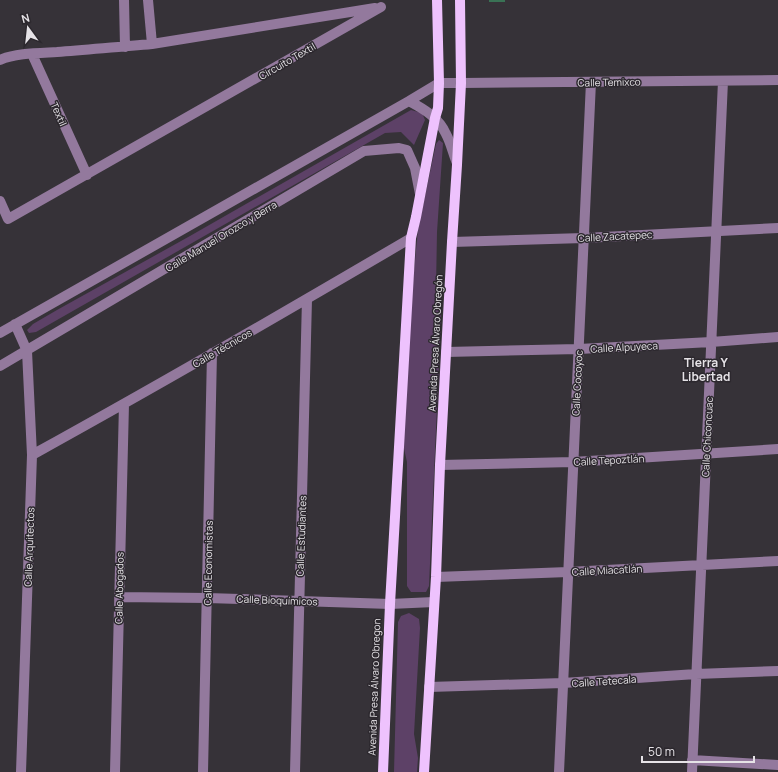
<svg xmlns="http://www.w3.org/2000/svg" width="778" height="772" viewBox="0 0 778 772" font-family="Manrope,sans-serif">
<style>
.green{fill:#5d4167}
.building{fill:#3a7255}
.lines{fill:none;stroke-linecap:round;stroke-linejoin:round}
.minor{stroke:#93799d;stroke-width:10}
.major{stroke:#eec2fd;stroke-width:10}
.labels{text-anchor:middle;dominant-baseline:central;stroke-width:3;stroke-linejoin:round;paint-order:stroke}
.street-label{font-size:10px;fill:#e6e3e7;stroke:#2c282e}
.quarter-label{font-size:12px;font-weight:bold;fill:#e6e3e7;stroke:#2c282e}
</style>
<rect width="100%" height="100%" fill="#363238"/>
<path class="green" d="M411,110L422,113L425,120L414,145L401,132L385,133L36,332L29,333L27,330L33,324L57,310L190,236Z
M439,140L443,143L437,232L436,288L441,317L429,586L426,592H411L407,586V462L403,444L407,344L418,229L436,144Z
M409,613L419,619L420,628L414,734L418,758L417,772H394L398,622L401,616Z"/>
<path class="building" d="M489,0H505V2H489Z"/>
<g class="lines">
<path class="minor" d="M124,0L125,47
M148,0L152,44
M32,54L87,175
M0,60C15,53 40,53 57,52C89,49 121,47 152,44L375,8
M409,101C424,109 439,118 446,134C451,143 453,154 457,163
M0,201L8,219L381,7
M452,242L584,238L778,228
M15,324L27,351L32,455L21,772
M0,333L409,101L439,83H461L778,80
M446,352L579,349L711,342L778,337
M0,366L364,151L399,148L407,150L415,168L420,194
M32,455C159,385 285,312 411,238
M440,465L573,462L778,449
M436,577L568,572L778,561
M119,597L207,598L390,604L434,602
M429,687L563,683L696,674L778,671
M692,760L778,765
M115,772L124,404
M203,772L212,353
M295,772L307,299
M559,772L591,82
M692,772L723,81"/>
<path class="major" d="M383,772L390,604L411,238L416,217L435,118L438,108L439,83L437,0
M424,772L436,577L440,465L452,242L457,165L461,83L460,0"/>
</g>
<g class="labels">
<g class="street-label">
<text transform="translate(287 61) rotate(-30)">Circuito Textil</text>
<text transform="translate(609 82) rotate(-1)">Calle Temixco</text>
<text transform="translate(59 114) rotate(66)">Textil</text>
<text transform="translate(221 236) rotate(-31)">Calle Manuel Orozco y Berra</text>
<text transform="translate(615 236) rotate(-3)">Calle Zacatepec</text>
<text transform="translate(435 343) rotate(-87)">Avenida Presa Álvaro Obregón</text>
<text transform="translate(624 347) rotate(-3)">Calle Alpuyeca</text>
<text transform="translate(222 348) rotate(-30)">Calle Técnicos</text>
<text transform="translate(577 383) rotate(-87)">Calle Cocoyoc</text>
<text transform="translate(707 437) rotate(-87)">Calle Chiconcuac</text>
<text transform="translate(609 460) rotate(-3)">Calle Tepoztlán</text>
<text transform="translate(301 536) rotate(-88)">Calle Estudiantes</text>
<text transform="translate(29 547) rotate(-88)">Calle Arquitectos</text>
<text transform="translate(208 563) rotate(-89)">Calle Economistas</text>
<text transform="translate(607 570) rotate(-3)">Calle Miacatlán</text>
<text transform="translate(119 588) rotate(-89)">Calle Abogados</text>
<text transform="translate(277 600) rotate(2)">Calle Bioquímicos</text>
<text transform="translate(604 681) rotate(-4)">Calle Tetecala</text>
<text transform="translate(374 687) rotate(-88)">Avenida Presa Álvaro Obregon</text>
</g>
<g class="quarter-label">
<text x="706" y="362">Tierra Y<tspan x="706" dy="14">Libertad</tspan></text>
</g>
</g>
<g transform="translate(28 28) rotate(345)" stroke="#2c282e" stroke-width="3" paint-order="stroke">
<path d="M0-3L7 15L0 10L-7 15Z" fill="#e6e3e7"/>
<text y="-6" font-size="11" font-weight="bold" text-anchor="middle" fill="#e6e3e7">N</text>
</g>
<path d="M642 756v6h112v-6" fill="none" stroke="#e6e3e7" stroke-width="2"/>
<text x="648" y="756" font-size="12" fill="#e6e3e7" stroke="#2c282e" stroke-width="3" paint-order="stroke">50 m</text>
</svg>
